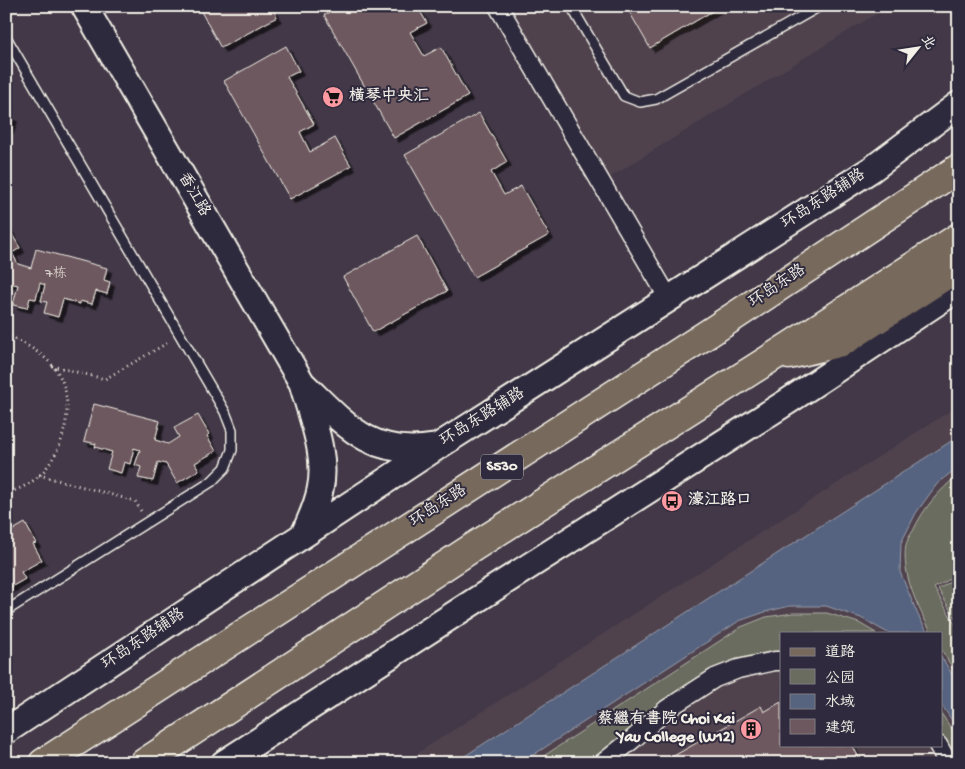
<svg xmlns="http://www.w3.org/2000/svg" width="965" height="769" viewBox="0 0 965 769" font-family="'Gochi Hand','LXGW WenKai TC',sans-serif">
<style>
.built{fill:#4f424e;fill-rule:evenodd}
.green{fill:#696c5e;stroke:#aeaea3}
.water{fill:#576480;stroke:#969caa}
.building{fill:#6e585f;stroke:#f4f1e8;filter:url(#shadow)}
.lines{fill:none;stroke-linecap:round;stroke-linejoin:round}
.service-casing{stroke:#f4f1e8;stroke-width:12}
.minor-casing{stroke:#f4f1e8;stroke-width:21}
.secondary-casing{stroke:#f4f1e8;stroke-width:29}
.primary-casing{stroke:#f4f1e8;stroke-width:31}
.path{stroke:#f4f1e8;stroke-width:3;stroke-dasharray:1 4;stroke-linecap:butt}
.service{stroke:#2f2a3d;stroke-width:9}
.minor{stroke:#2f2a3d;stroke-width:18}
.secondary{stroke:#2f2a3d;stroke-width:25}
.primary{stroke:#77695c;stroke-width:28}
.labels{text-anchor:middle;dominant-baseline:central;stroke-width:4;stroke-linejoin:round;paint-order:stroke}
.number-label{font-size:14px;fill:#d2cbc6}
.shield{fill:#2f2a3d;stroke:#b9b5b5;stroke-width:1}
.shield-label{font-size:15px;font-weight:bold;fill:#f4f1e8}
.poi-label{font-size:16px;font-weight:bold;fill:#f4f1e8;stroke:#2f2a3d;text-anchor:start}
.street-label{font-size:16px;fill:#f4f1e8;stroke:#2f2a3d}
</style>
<defs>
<filter id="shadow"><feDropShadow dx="4.5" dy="4.5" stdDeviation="0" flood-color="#0009"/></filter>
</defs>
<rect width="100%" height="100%" fill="#423847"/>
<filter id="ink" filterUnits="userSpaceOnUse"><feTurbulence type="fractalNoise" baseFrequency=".02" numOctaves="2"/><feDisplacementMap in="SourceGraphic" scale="10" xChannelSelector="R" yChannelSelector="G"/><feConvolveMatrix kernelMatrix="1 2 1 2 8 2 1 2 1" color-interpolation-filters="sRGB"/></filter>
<g filter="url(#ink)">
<path class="built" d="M509,6H889L607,179Z
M959,405V763H402ZM781,633H941V745H781Z"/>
<path class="green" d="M959,474V497L956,499L959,504V574L934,588L959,631V679L941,649V633H932C918,608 901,574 906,545C907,540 910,535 913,531C924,507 939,491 959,474Z
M959,577V625L938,589Z
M793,613H827L859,623L876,633H781V653L712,673L587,763H533L741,627L766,617Z
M941,713L959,740V763H953L941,742Z"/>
<path class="water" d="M959,436V466L937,484L916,513L901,543L900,572L918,615L928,633H888L861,618L826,606H790L765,612L739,621L521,763H454Z
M941,656L959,686V731L941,704Z"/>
<path class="building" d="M198,6H271L277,17L221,48Z
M340,6H417L427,23L410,32L424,56L441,47L468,96L394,138L324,15Z
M626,6H721L650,48Z
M286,46L299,71L287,77L314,124L300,132L310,152L335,138L351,166L290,199L224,81Z
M6,102L9,103L6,115L13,117L9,129H6Z
M479,113L507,162L491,172L504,195L521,186L549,235L474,277L405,155Z
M6,224L20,248L12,253L18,264L31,268L36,249L107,268L104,280L110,282L107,294L96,291L92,304L80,301V304L63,299L58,317L44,313L47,302L41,301L45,285L40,283L36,299L30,298L27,308L13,305L18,285L10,283L6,285Z
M417,236L447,291L373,332L343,277Z
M94,404L160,421L155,440L168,444L179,437L174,428L198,415L209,434L207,436L216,451L195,463L199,470L177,483L166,464L158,462L153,481L138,478L141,467L135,465L140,450L134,448L130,464L124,462L121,473L107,469L112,452L95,447L96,444L84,441Z
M25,523L36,543L33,544L42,560L21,572L25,579L6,590V534Z
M781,702V745H852L862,763H666L665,761L761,706L764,712Z"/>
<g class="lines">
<g class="service-casing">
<path id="service" d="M571,6L624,96L640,102L656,99L820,6
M6,37L225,412L232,430V450L225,468L211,482L6,611"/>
</g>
<g class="minor-casing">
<path id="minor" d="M498,6L669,299
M938,745L948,763
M603,763L633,739L667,709L715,678L738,669L775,661H781"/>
</g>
<g class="secondary-casing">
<path id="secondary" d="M84,6L302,383C311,416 328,456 320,490C317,506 310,520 304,534
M302,383C344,423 369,458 434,447
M6,731L437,447L872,169L959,104
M224,763L501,584L790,400L959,288"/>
</g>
<g class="primary-casing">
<path id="primary" d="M789,355L842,342L946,275L959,270
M43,763L712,331L959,168
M144,763L475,546L768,360L959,237"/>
</g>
<path class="path" d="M6,334C25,344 46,354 58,373C75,401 66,442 47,467C38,480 22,489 6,493
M52,366L105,379L169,342
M39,475L135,501L141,511"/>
<use href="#service" class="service"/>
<use href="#minor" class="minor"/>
<use href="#secondary" class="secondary"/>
<use href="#primary" class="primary"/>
</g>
</g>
<defs>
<g id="supermarket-disc" transform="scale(1.125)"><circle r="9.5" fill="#ff9aa2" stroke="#2f2a3d"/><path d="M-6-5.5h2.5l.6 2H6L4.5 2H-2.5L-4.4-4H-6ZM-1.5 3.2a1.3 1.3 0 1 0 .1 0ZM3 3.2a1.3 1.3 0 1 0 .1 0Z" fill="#111"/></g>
<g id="bus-disc" transform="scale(1.125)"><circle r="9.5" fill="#ff9aa2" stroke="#2f2a3d"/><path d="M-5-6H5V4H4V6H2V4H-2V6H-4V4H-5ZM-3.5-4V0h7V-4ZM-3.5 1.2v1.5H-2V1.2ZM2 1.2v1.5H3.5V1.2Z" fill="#111"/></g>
<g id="building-disc" transform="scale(1.125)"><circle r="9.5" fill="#ff9aa2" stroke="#2f2a3d"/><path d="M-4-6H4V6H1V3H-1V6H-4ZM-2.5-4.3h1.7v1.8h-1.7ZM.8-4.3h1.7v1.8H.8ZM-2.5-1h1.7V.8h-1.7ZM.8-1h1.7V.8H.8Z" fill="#111"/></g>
</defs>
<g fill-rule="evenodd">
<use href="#supermarket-disc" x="333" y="97"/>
<use href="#bus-disc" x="672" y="501"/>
<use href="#building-disc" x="751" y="729"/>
</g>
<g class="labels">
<g class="number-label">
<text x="56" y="274">7栋</text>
</g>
<rect class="shield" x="481" y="454.5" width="42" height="25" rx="4"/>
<g class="shield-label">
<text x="502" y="467">S530</text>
</g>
<g class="poi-label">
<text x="349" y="97">横琴中央汇</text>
<text x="688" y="501">濠江路口</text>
<text x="735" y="720" text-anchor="end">蔡繼有書院 Choi Kai<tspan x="735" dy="18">Yau College (W12)</tspan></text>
</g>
<g class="street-label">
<text transform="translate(193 195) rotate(60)">香江路</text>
<text transform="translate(824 200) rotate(-33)">环岛东路辅路</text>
<text transform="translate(778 287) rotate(-34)">环岛东路</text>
<text transform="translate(483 418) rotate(-32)">环岛东路辅路</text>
<text transform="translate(439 507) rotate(-33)">环岛东路</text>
<text transform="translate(144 640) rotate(-34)">环岛东路辅路</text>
</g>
</g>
<rect width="965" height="769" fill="none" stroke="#2f2a3d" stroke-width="25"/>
<rect x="12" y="12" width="940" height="744" fill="none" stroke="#f4f1e8" stroke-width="2" filter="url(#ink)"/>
<rect x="780" y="632" width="162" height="115" fill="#2f2a3d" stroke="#7e7a81"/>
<rect x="790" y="648" width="25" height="8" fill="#77695c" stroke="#7e7a81"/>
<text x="825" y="656" font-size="15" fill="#f4f1e8">道路</text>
<rect x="790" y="669" width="25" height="15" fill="#696c5e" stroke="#7e7a81"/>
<text x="825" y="682" font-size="15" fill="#f4f1e8">公园</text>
<rect x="790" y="694" width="25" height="15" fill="#576480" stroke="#7e7a81"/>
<text x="825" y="706" font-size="15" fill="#f4f1e8">水域</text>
<rect x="790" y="719" width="25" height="15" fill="#6e585f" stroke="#7e7a81"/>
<text x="825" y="732" font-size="15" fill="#f4f1e8">建筑</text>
<g transform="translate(918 48) rotate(60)" stroke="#2f2a3d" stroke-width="4" paint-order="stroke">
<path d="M0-4L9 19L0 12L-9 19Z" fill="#f4f1e8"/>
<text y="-8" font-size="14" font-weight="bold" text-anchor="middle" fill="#f4f1e8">北</text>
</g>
</svg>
